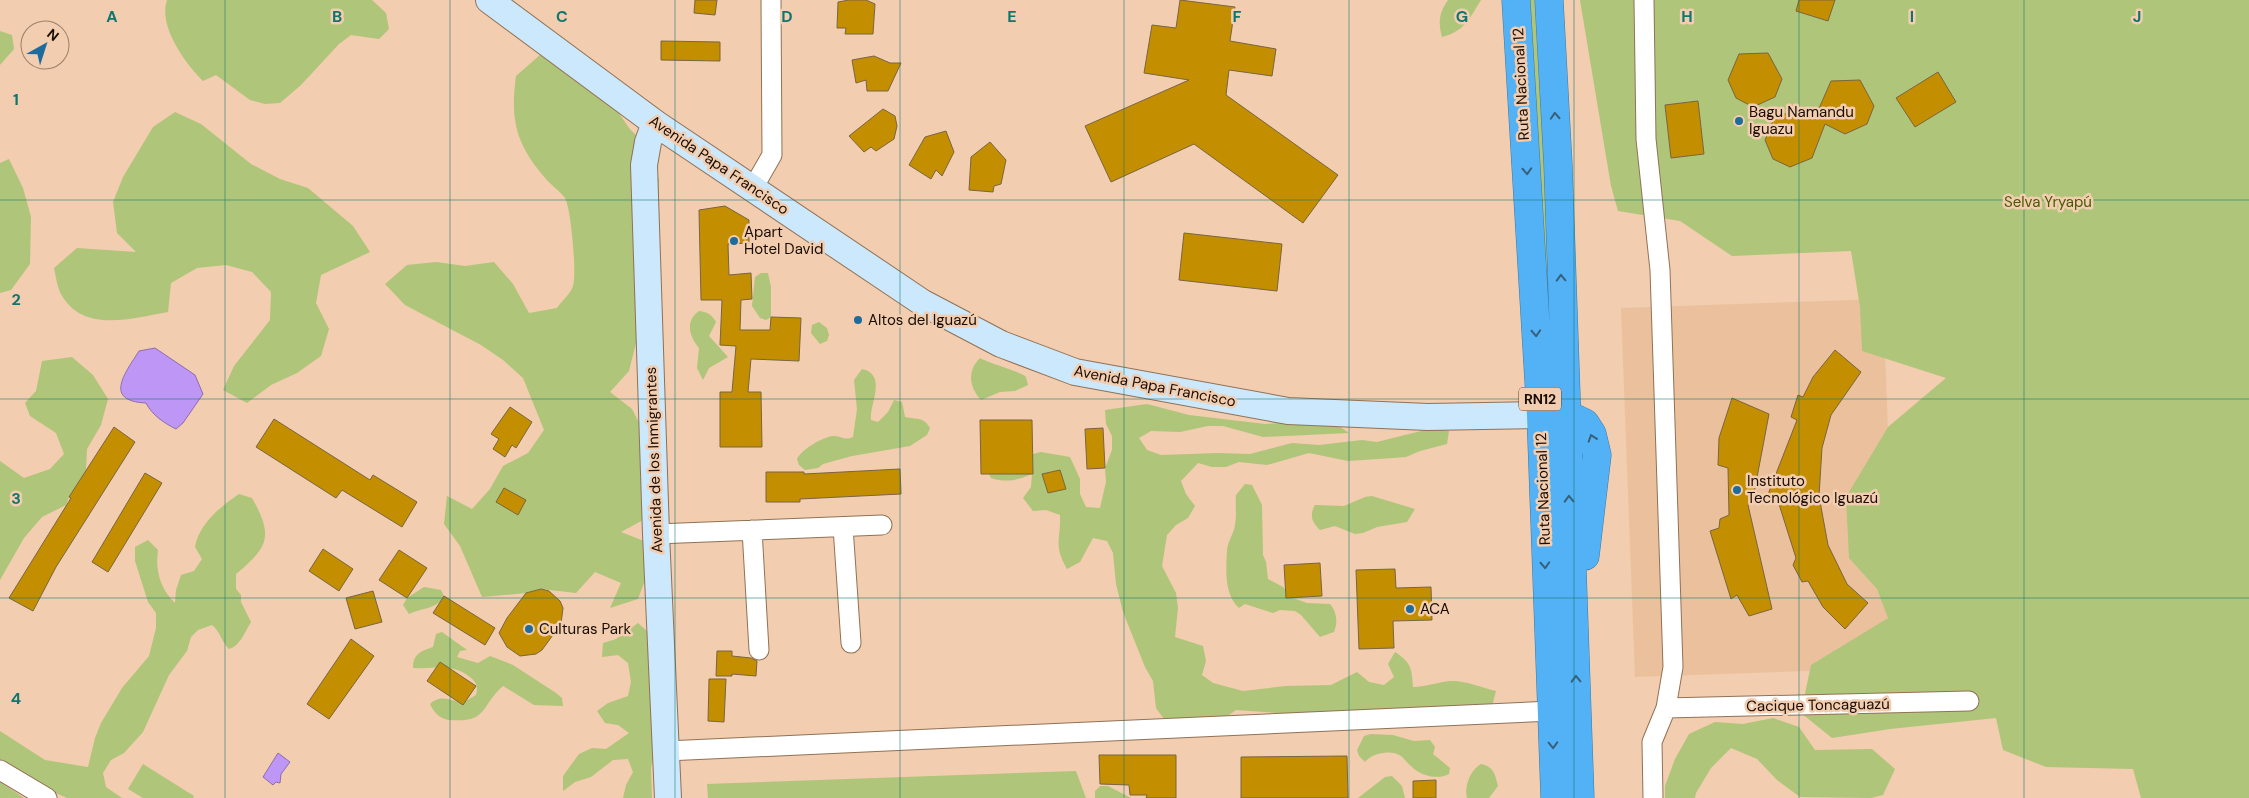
<svg xmlns="http://www.w3.org/2000/svg" width="2249" height="798" viewBox="0 0 2249 798" font-family="'DM Sans',sans-serif">
<style>
.built{fill:#ebc19d}
.green{fill:#afc579}
.water{fill:#be96f6;stroke:#8c6dad}
.building{fill:#c38e00;stroke:#796541}
.lines{fill:none;stroke-linecap:round;stroke-linejoin:round}
.street-casing{stroke:#927155;stroke-width:21}
.secondary-casing{stroke:#927155;stroke-width:28}
.highway-casing{stroke:#3f78a0;stroke-width:29}
.street{stroke:#fff;stroke-width:19}
.secondary{stroke:#cbe8fc;stroke-width:26}
.highway{stroke:#53b2f5;stroke-width:28}
.oneway{stroke:#36607c}
.grid{fill:none;stroke:#0f766e;stroke-width:1;stroke-opacity:0.55}
.poi-dot{fill:#1e6c9e;stroke:#f2cdaf;stroke-width:2}
.labels{text-anchor:middle;dominant-baseline:central;stroke-width:5;stroke-linejoin:round;paint-order:stroke}
.shield{fill:#f2cdaf;stroke:#5a4737;stroke-width:1}
.shield-label{font-size:14px;font-weight:bold;fill:#190d03}
.street-label{font-size:15px;fill:#190d03;stroke:#f2cdaf}
.poi-label{font-size:15px;fill:#190d03;stroke:#f2cdaf;text-anchor:start}
.park-label{font-size:15px;fill:#475905;stroke:#f2cdaf}
.grid-label{font-size:16px;text-anchor:middle;font-weight:bold;fill:#0f766e;stroke:#f2cdaf;stroke-width:5;stroke-linejoin:round;paint-order:stroke}
</style>
<rect width="100%" height="100%" fill="#f2cdaf"/>
<path class="built" d="M1883,299L1897,668L1635,677L1621,308Z"/>
<path class="green" d="M167,0H372L386,13L389,29L379,39L351,35L339,44L301,85L280,103L265,104L250,100L216,75L203,81C185,63 158,26 167,0Z
M1448,0H1481C1469,19 1465,31 1442,37C1438,22 1439,13 1448,0Z
M1524,0H1537L1556,388H1548Z
M1580,0H2249V798H2141L2133,769L2046,767L2003,750L1996,718L1890,729L1832,738L1801,713L1811,665L1888,618L1877,589L1849,558L1846,497L1888,427L1946,378L1862,351L1860,307L1851,251L1732,256L1680,221L1618,211L1611,186Z
M0,31L12,35L14,49L0,65Z
M540,55L566,68L612,103L629,128L651,151L659,180L658,209L640,327L629,371L610,392L632,409L645,434V519L621,532L649,543L648,572L638,599L610,608L621,583L595,572L576,593L541,589L526,593L482,597L460,546L444,524L447,496L472,509L490,489L503,466L528,453L544,430L523,378L503,360L481,345L405,305L385,284L407,265L436,262L465,266L494,262L513,284L529,313L557,308C562,301 571,293 573,286C577,274 571,208 565,198C560,191 551,185 546,179C516,145 510,120 516,76Z
M175,112L201,124L251,164L280,179L308,188L353,226L370,252L321,275L316,303L329,329L321,356L297,373L271,385L247,403L223,390L234,366L270,320L271,292L252,272L226,265L197,268L171,283L168,312C132,318 83,334 61,294C57,287 56,276 54,268L77,248L136,252L117,233L113,202L123,177L153,127Z
M9,159L23,188L31,217L30,264L11,290L0,293V163Z
M761,273H768L771,287V317L766,320L760,318L752,306L755,277Z
M699,311C708,312 712,315 716,322L709,336L728,357L709,368L703,380L697,368L699,348C689,336 685,321 699,311Z
M819,322L827,328L829,335L827,341L820,344L811,333L812,325Z
M72,357L93,375L108,399L101,425L87,449L86,470L69,497L66,505L42,517L24,538L0,580V461L24,478L50,469L64,454L56,433L30,416L25,403L36,391L42,361Z
M980,358C988,363 1022,372 1026,377C1026,378 1028,384 1028,385L1015,391L1000,392L981,400C969,387 967,371 980,358Z
M862,369C888,375 869,404 871,420L878,422L888,412L894,400L902,402L905,417C917,420 923,416 930,428L927,435L910,446L852,456L823,464L818,468L805,470L799,465L797,459C802,449 823,437 833,436C842,436 844,441 853,437L857,409L854,380Z
M1147,404L1189,415L1265,424L1308,421L1322,426L1336,424L1349,433L1263,437L1223,426H1208L1180,432L1151,431L1139,438L1147,450L1161,455L1218,453L1250,454L1292,443L1319,445L1362,440L1377,442L1433,428L1449,431L1447,444L1420,451L1406,457L1393,458L1348,461L1309,453L1267,465L1239,462L1226,467H1212L1198,463L1181,481L1186,494L1195,506L1188,518L1176,525L1167,535L1162,566L1176,593L1178,608L1175,637L1203,646L1206,661L1202,675L1213,683L1243,691L1286,686L1331,685L1357,672L1369,682L1384,685L1394,677L1388,664L1395,652C1411,662 1412,669 1413,687C1428,687 1439,681 1453,681C1466,681 1483,688 1496,691L1492,706L1290,721L1278,713L1236,710L1225,718L1176,727L1164,719L1156,708L1153,681L1145,667L1123,612L1116,584L1113,553L1107,541L1093,538L1080,562L1067,569C1053,544 1061,541 1060,515L1046,510L1033,511L1023,498L1031,487L1032,474C1017,480 1007,483 991,478L985,466L1041,452L1070,457L1080,479V494L1086,507L1100,508L1106,482L1105,468L1112,450V436L1106,424L1105,410Z
M1245,484L1252,485L1262,505L1263,555L1266,562L1268,579L1283,587L1293,598L1307,603L1330,604C1337,612 1338,622 1334,632L1320,637L1301,615L1295,611L1280,610L1273,613L1245,604L1239,608C1224,594 1226,570 1227,551C1227,542 1234,534 1235,525C1237,515 1235,505 1236,495Z
M239,494L252,498C274,537 268,547 236,574V589L241,595V602L251,622C244,633 241,645 229,649C221,641 220,631 212,625L198,630L191,637L187,651L169,675L143,732L124,753L111,760L103,773L106,787L122,798H67L42,787L0,761V731L45,760L88,767L95,738L101,723L122,688L149,656L156,628V613L148,602L135,561V547L148,540L158,550C155,570 160,589 175,603L176,590L181,575L194,571L202,559L195,547C199,524 220,507 239,494Z
M1372,496L1415,509L1407,522L1377,527L1363,533L1355,534L1335,526L1320,530C1312,522 1309,515 1315,505L1344,506L1365,497Z
M424,587L441,590L444,596C438,609 421,608 409,614L403,605L407,598Z
M638,623L648,632L654,753L651,768L652,798H623L626,785L633,772L628,759L613,760L591,777L575,782L563,791V776L579,754L592,748L606,749L629,733L618,725L605,723L597,711L608,703L628,696L631,682L628,663L618,655L602,657L603,643L616,639Z
M442,632L467,650L460,651L457,657L478,663L490,656L513,665L556,693L562,698L563,706L534,705L503,686C481,705 488,723 451,720C441,720 434,713 430,704C442,693 450,702 464,702L476,695C478,686 477,683 470,677C450,662 435,670 413,668C413,654 421,651 433,647L436,634Z
M1773,718L1799,727L1815,750L1872,749L1895,769L1883,795L1871,798L1800,797L1777,780L1757,759L1731,748L1711,768L1696,793L1695,798H1665V786L1675,759L1689,734L1715,722L1743,724Z
M1371,734L1393,735L1414,741L1430,740L1435,747L1433,754L1450,768L1449,774C1438,780 1421,776 1412,767C1408,764 1405,759 1401,756C1391,749 1372,753 1365,762L1359,756L1357,750L1364,736Z
M143,764L194,796L193,798H143L128,789Z
M1481,764C1494,767 1495,774 1498,786L1489,798H1467C1464,787 1470,770 1481,764Z
M1076,771L1086,798H708L707,784Z
M1392,776L1402,786L1405,798H1358L1385,777Z
M0,782L24,798H0Z
M1100,786H1108L1131,798H1095V791Z"/>
<path class="water" d="M155,348L195,375L203,394L183,423L176,429C164,423 152,415 146,403C103,401 125,373 139,351Z
M278,753L290,762L281,774L280,783L276,782L273,785L263,777Z"/>
<path class="building" d="M695,0H717L715,15L694,13Z
M849,0H866L875,4L873,34H845L846,28H837L838,2Z
M1180,0L1235,7L1230,41L1276,49L1272,76L1229,70L1226,95L1338,175L1303,223L1194,144L1111,182L1085,126L1189,80L1144,73L1152,25L1176,28Z
M1799,0H1835L1828,21L1796,11Z
M661,41L720,42V61L661,60Z
M1768,53L1782,79L1775,97L1753,107L1736,98L1728,80L1739,54Z
M874,56L890,63H901L888,91H867L866,80L856,83L852,60Z
M1938,72L1956,102L1915,127L1896,98Z
M1860,80L1874,106L1867,124L1845,134L1825,124L1812,158L1790,167L1773,159L1765,140L1776,114L1817,113L1831,81Z
M1698,101L1704,154L1671,158L1665,105Z
M883,109L895,116L897,126L894,139L876,151L871,147L864,152L849,136Z
M946,131L954,152L942,176L936,170L931,179L909,165L925,137Z
M990,142L1006,160L1001,184L994,186L993,192L969,190L971,157Z
M725,206L749,220V243L728,244L729,275L751,273L752,299L741,300L740,330H770L771,317L801,318L799,361L751,359L748,392H761L762,447H720V392H732L736,346L720,345L722,300H701L699,210Z
M1184,233L1282,244L1277,291L1179,280Z
M1835,350L1861,372L1831,415L1822,448L1819,496L1828,545L1847,584L1868,603L1845,629L1823,607L1808,581L1802,582L1793,565L1796,558L1778,501L1765,502L1797,420L1791,417L1798,395L1803,397L1813,377Z
M1732,398L1769,414L1752,504L1748,505L1772,609L1749,616L1737,595L1731,599L1710,531L1719,528L1720,519L1729,515L1728,468L1718,465L1719,438Z
M510,407L532,422L516,448L512,445L505,457L493,449L499,439L491,434Z
M274,419L370,480L373,475L417,502L402,527L342,490L336,498L256,447Z
M980,420H1032L1033,474H981Z
M114,427L135,442L56,567L33,611L9,598L71,498L69,497Z
M1103,428L1105,468L1087,469L1085,429Z
M900,469L901,494L800,499V502H766V472H804V474Z
M1060,470L1066,489L1048,493L1042,474Z
M145,473L162,483L108,572L92,562Z
M504,488L526,500L518,515L496,502Z
M323,549L353,569L339,591L309,571Z
M399,550L427,568L407,598L379,580Z
M1320,563L1322,596L1286,598L1284,565Z
M1395,569L1396,588L1431,587L1432,620L1393,621L1394,648L1359,649L1356,570Z
M541,589L549,591L560,601L563,608L561,624L542,650L536,654L520,656L507,647L499,633L507,618L526,593Z
M373,591L382,622L355,629L346,598Z
M444,596L495,628L485,645L433,613Z
M351,639L374,656L329,719L307,704Z
M717,651H732V656L751,658L757,661L756,676L732,674V676H716Z
M440,662L476,686L463,705L427,681Z
M709,679H726L724,722L708,721Z
M1099,755H1176V798H1146L1147,795H1130L1129,785L1100,784Z
M1347,756L1348,798H1241V757Z
M1436,780V798H1413V781Z"/>
<g class="lines">
<g class="street-casing">
<path id="street" d="M1644,0L1646,139L1660,270L1673,667L1666,708L1652,742L1653,798
M753,188L772,155L771,0
M843,527L851,643
M752,530L759,650
M656,534L882,525
M1666,708L1969,701
M666,751L1552,711
M0,770L47,798"/>
</g>
<g class="secondary-casing">
<path id="secondary" d="M489,0L655,123L923,303L1001,344L1075,372L1288,411L1428,417L1541,415
M655,123L648,142L644,165L656,534L668,798"/>
</g>
<g class="highway-casing">
<path id="highway" d="M1516,0L1541,415L1555,798
M1549,0L1558,164L1580,798
M1551,414H1566L1585,423L1592,434L1597,455L1585,556"/>
</g>
<use href="#street" class="street"/>
<use href="#secondary" class="secondary"/>
<use href="#highway" class="highway"/>
</g>
<defs><path id="oneway-chevron" d="M-2-3.5L2.5 0L-2 3.5" fill="none" stroke-width="1.6" stroke-linecap="round" stroke-linejoin="round" transform="scale(1.25)"/></defs>
<g class="oneway">
<use href="#oneway-chevron" transform="translate(1555 116) rotate(-93)"/>
<use href="#oneway-chevron" transform="translate(1527 171) rotate(87)"/>
<use href="#oneway-chevron" transform="translate(1561 278) rotate(-92)"/>
<use href="#oneway-chevron" transform="translate(1536 333) rotate(87)"/>
<use href="#oneway-chevron" transform="translate(1592 438) rotate(-109)"/>
<use href="#oneway-chevron" transform="translate(1569 499) rotate(-92)"/>
<use href="#oneway-chevron" transform="translate(1545 565) rotate(87)"/>
<use href="#oneway-chevron" transform="translate(1576 679) rotate(-92)"/>
<use href="#oneway-chevron" transform="translate(1553 745) rotate(88)"/>
</g>
<path class="grid" d="M225,0V798M450,0V798M675,0V798M900,0V798M1124,0V798M1349,0V798M1574,0V798M1799,0V798M2024,0V798M0,200H2249M0,399H2249M0,598H2249"/>
<g class="poi-dot">
<circle cx="1739" cy="121" r="5"/>
<circle cx="734" cy="241" r="5"/>
<circle cx="858" cy="320" r="5"/>
<circle cx="1737" cy="490" r="5"/>
<circle cx="1410" cy="609" r="5"/>
<circle cx="529" cy="629" r="5"/>
</g>
<g class="labels">
<rect class="shield" x="1519" y="387.5" width="42" height="23" rx="4"/>
<g class="shield-label">
<text x="1540" y="399">RN12</text>
</g>
<g class="street-label">
<text transform="translate(1521 84) rotate(-93)">Ruta Nacional 12</text>
<text transform="translate(719 165) rotate(34)">Avenida Papa Francisco</text>
<text transform="translate(1155 386) rotate(11)">Avenida Papa Francisco</text>
<text transform="translate(654 460) rotate(-92)">Avenida de los Inmigrantes</text>
<text transform="translate(1543 489) rotate(-92)">Ruta Nacional 12</text>
<text transform="translate(1818 705) rotate(-1)">Cacique Toncaguazú</text>
</g>
<g class="poi-label">
<text x="1749" y="112">Bagu Namandu<tspan x="1749" dy="17">Iguazu</tspan></text>
<text x="744" y="232">Apart<tspan x="744" dy="17">Hotel David</tspan></text>
<text x="868" y="320">Altos del Iguazú</text>
<text x="1747" y="481">Instituto<tspan x="1747" dy="17">Tecnológico Iguazú</tspan></text>
<text x="1420" y="609">ACA</text>
<text x="539" y="629">Culturas Park</text>
</g>
<g class="park-label">
<text x="2048" y="202">Selva Yryapú</text>
</g>
</g>
<g class="grid-label">
<text x="112" y="22">A</text>
<text x="337" y="22">B</text>
<text x="562" y="22">C</text>
<text x="787" y="22">D</text>
<text x="1012" y="22">E</text>
<text x="1237" y="22">F</text>
<text x="1462" y="22">G</text>
<text x="1687" y="22">H</text>
<text x="1912" y="22">I</text>
<text x="2137" y="22">J</text>
<text x="16" y="105">1</text>
<text x="16" y="305">2</text>
<text x="16" y="504">3</text>
<text x="16" y="704">4</text>
</g>
<g transform="translate(45 45) rotate(39)"><circle r="24" fill="#f2cdaf" stroke="#9b806a"/>
<path d="M0-4L9 19L0 12L-9 19Z" fill="#1e6c9e"/>
<text y="-8" font-size="14" font-weight="bold" text-anchor="middle" fill="#190d03">N</text>
</g>
</svg>
